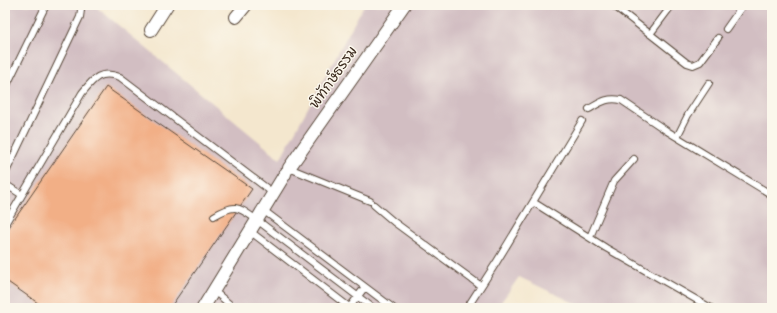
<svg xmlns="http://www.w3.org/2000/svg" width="777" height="313" viewBox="0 0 777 313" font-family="'Indie Flower','Playpen Sans Thai',sans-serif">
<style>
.industrial{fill:#d2bec2}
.building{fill:#f2af86}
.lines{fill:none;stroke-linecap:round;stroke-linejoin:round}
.lane-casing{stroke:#574638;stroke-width:8}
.street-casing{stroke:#574638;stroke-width:14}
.lane{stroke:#fff;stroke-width:6}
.street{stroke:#fff;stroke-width:12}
.labels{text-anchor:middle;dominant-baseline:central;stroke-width:3;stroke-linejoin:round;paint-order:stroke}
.street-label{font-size:14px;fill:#3b2a1e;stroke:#fbf7ec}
</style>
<rect width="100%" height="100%" fill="#fbf7ec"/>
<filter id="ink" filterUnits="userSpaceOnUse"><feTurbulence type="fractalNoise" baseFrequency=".025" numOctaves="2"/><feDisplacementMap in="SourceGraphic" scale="8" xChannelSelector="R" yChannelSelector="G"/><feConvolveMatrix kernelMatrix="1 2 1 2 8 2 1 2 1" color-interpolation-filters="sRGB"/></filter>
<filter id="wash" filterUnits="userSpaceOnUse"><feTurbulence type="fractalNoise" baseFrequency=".012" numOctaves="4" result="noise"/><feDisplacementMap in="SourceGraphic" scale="16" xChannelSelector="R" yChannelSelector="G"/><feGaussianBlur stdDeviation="0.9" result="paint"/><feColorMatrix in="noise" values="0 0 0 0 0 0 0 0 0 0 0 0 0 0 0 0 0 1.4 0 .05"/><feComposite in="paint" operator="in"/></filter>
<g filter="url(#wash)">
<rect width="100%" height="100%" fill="#f4e7ce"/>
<path class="industrial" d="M5,5H94L280,159L364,5H772V308H585L519,277L497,308H5Z"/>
<g id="blocks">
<path class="building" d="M106,87L252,189L170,308H45L5,280V233Z"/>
</g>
</g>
<g filter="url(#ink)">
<use href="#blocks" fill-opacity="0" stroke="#574638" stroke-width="1"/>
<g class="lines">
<g class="lane-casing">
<path id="lane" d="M613,5L687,63L693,65L700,62L718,38
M726,29L743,5
M650,34L672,5
M5,89L46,5
M589,109C601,102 608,97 621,100L667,131L772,195
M677,137L688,115L709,83
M289,168L370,201
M5,174L80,17L81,10L80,5
M5,184L22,195
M533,202L606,248L711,308
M374,205L394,222L481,286
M263,210L393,308
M214,216C236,203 238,207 257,220L373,308
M5,224L82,93C94,78 100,70 120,77L273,193
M251,232L349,307
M590,237L614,181L634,159
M214,291L234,308
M349,308L365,287
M467,308L496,263L582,121"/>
</g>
<g class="street-casing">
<path id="street" d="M236,17L246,5
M151,30L167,5
M289,168L404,5
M203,308L285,174"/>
</g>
<use href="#lane" class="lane"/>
<use href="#street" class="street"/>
</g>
</g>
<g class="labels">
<g class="street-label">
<text transform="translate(334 78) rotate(-55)">พิทักษ์ธรรม</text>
</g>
</g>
<rect width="777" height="313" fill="none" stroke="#fbf7ec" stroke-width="20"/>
</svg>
